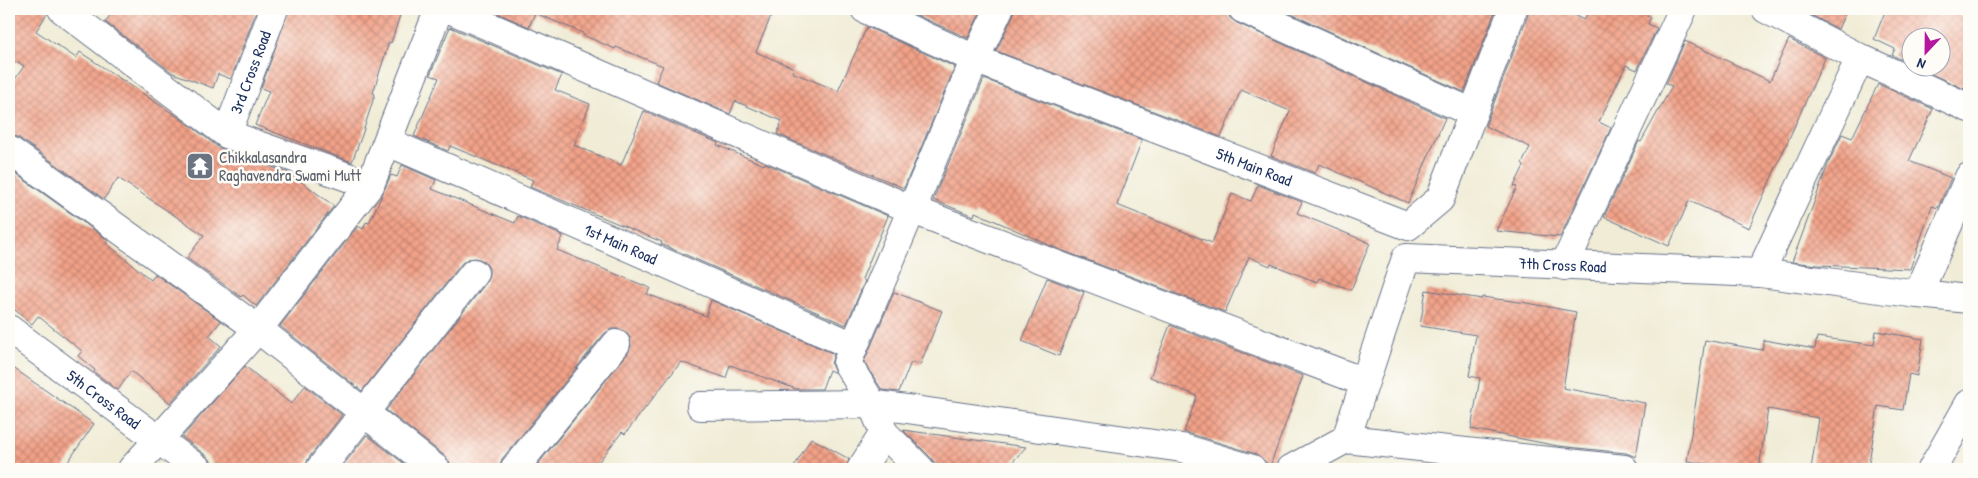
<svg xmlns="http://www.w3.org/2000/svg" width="1978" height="478" viewBox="0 0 1978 478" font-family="'Patrick Hand',sans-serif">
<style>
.building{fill:url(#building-cross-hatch)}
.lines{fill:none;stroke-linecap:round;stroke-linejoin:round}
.street-casing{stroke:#667188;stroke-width:30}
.street{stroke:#fff;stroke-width:28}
.labels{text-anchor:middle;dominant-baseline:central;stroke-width:5;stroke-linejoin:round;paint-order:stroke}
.street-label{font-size:16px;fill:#1b2f5e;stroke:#fdfcf7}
.worship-label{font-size:16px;fill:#5b616d;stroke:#fdfcf7;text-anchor:start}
</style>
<defs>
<pattern id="building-cross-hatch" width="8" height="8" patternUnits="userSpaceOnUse" patternTransform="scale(1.25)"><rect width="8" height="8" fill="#f3a288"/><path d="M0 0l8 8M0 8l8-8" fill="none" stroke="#c48472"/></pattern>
</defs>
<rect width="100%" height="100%" fill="#fdfcf7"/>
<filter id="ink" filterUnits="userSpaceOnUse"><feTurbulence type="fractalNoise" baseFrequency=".02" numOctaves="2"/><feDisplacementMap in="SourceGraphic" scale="10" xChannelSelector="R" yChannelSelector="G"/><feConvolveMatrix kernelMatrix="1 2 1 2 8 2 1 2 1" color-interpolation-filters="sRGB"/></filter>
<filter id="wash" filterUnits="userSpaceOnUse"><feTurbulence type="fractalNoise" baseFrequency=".0096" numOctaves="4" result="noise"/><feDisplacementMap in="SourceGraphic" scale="20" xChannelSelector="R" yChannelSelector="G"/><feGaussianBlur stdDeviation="1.12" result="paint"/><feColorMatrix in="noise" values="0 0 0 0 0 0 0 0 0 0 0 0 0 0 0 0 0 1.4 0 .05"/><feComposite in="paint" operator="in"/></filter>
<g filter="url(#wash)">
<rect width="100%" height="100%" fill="#f0ecd6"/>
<g id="blocks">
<path class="building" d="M9,9H47V14L36,31L76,58L80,52L190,125L218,147L241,159L242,156L291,174L334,206L256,306L243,295L241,297L187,258L204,235L118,178L104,199L18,137L9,135V88L24,66L16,61L9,71Z
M115,9H257L231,79L218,74L213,88L173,73L105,22Z
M289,9H402L391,43L389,42L373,93L375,94L362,135L352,162L255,125L269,91L261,88Z
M488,9H774L756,52L794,68L792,72L838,91L867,27L955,67L904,188L777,134L782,121L735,101L730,114L656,82L663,66L616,47L615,49L583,35V33L535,13L529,27Z
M919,9H982L968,38L916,15Z
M1014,9H1228L1230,18L1237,23L1445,118L1408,203L1319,164L1315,173L1271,156L1290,111L1241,90L1221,137L996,51L1013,16Z
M1280,9H1496L1464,92Z
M1528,9H1561L1584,20L1590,9H1633L1651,17L1648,24L1657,28L1637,70L1626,65L1599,122L1611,128L1560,237L1496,231L1517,187L1514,186L1524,166L1522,164L1530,147L1485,126L1528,15Z
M1804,9H1847L1838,29L1803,11Z
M1886,9H1969V91L1918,68H1940V38H1910V64L1892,55L1895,49L1874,39Z
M450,27L562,75L555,90L590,104L574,145L621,165L644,111L718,143L717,145L764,165L765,163L888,216L862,279L865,281L846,325L661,244L662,242L530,187L533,180L450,146L448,151L414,136L439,78L430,75Z
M1789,39L1825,58L1749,228L1689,201L1669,246L1604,217L1639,141L1641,142L1672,86L1666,84L1685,41L1770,81Z
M984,79L1142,140L1117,205L1212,243L1232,194L1251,201L1258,185L1302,202L1297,213L1370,243L1351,290L1319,278L1317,282L1271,264L1270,266L1249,257L1225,312L1058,249L975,212L974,216L933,200Z
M1878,84L1933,109L1909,161L1951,178L1938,208L1932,206L1910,269L1818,265L1792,262L1829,162L1842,134L1852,138Z
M402,165L436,180L432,189L515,223L518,216L563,236L557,250L650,288L647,294L706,316L711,300L834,354L831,364L835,373L829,370L822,389H796L730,365L726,378L681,362L625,434L622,432L593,469H534L628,353L631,346L630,338L626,332L619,329H611L604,334L502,459L499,469H451L450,463L446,457L386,410L486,283L489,275V268L484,261L476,258L468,259L462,263L362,391L280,326L358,226L363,229L366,222L369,223L391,175L397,177Z
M9,169L108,240L106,243L151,280L155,274L221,321L209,336L221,346L170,403L131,371L118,390L94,372L95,370L78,356L82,351L38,316L32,324L9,305Z
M1047,278L1084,292L1059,356L1022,341Z
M1426,290L1482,299V297L1527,303L1576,312L1563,388L1645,403L1636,457L1626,453L1558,446L1471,429L1480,378L1469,376L1476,335L1420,326Z
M894,292L942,311L920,365L911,362L899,392L882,390L864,362Z
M1170,325L1303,376L1270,466L1256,454L1184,432L1197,396L1150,377Z
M1876,331L1923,339L1917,376L1909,374L1903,410L1878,406L1868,469H1811L1819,418L1768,409L1759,469H1740L1687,461L1705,340L1762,350L1764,340L1815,349L1817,337L1874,345Z
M9,365L94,424L63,469H9Z
M245,366L291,404L305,386L342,415L308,459L305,469H213L212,462L208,457L182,437Z
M903,430L1026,447L1006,469H939L931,458Z
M367,435L411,469H340Z
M811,438L849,459L846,469H793Z"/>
</g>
</g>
<g filter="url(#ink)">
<use href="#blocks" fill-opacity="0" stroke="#667188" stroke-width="1"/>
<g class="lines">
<g class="street-casing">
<g id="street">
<path d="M62,9L227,134L370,185"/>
<path d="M449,9L913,210L1364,382"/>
<path id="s1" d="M865,9L975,59L1408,226L1440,199L1513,9"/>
<path d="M1243,9L1473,113"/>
<path d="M1766,9L1860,58L1969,108"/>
<path id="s2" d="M227,134L274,9"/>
<path id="s3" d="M388,142L854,346"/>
<path d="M9,150L258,329L436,469"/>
<path d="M1564,266L1683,9"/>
<path d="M1760,273L1860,58"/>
<path d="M1918,294L1969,177"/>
<path id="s4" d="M9,329L198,469"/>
<path d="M701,406L872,404L1182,448L1252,469"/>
<path d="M1346,439L1624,469"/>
<path d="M132,469L258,329L370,185L439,9"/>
<path d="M320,469L474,273"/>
<path d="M514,469L616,344"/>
<path d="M861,469L884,433"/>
<path d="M920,469L884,433L872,404L847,363L975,59L999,9"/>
<path id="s5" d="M1291,469L1346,439L1406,258L1760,273L1918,294L1969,299"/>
<path d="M1932,469L1969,404"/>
</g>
</g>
<use href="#street" class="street"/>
</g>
</g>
<defs>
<g id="temple-square" transform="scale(1.4375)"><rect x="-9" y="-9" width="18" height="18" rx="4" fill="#6b7280" stroke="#fdfcf7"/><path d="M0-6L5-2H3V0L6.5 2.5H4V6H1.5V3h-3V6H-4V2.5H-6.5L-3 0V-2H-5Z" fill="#fff"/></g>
</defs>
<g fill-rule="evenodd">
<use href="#temple-square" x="200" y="166"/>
</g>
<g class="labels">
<g class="street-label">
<text stroke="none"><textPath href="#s2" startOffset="66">3rd Cross Road</textPath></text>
<text stroke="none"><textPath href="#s1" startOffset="420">5th Main Road</textPath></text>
<text stroke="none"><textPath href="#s3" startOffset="254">1st Main Road</textPath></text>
<text stroke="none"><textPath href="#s5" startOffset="410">7th Cross Road</textPath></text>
<text stroke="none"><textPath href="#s4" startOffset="118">5th Cross Road</textPath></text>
</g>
<g class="worship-label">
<text x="219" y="157">Chikkalasandra<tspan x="219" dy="18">Raghavendra Swami Mutt</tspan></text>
</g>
</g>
<rect width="1978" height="478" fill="none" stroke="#fdfcf7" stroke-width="30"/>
<g transform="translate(1926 52) rotate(202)"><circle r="24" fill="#fdfcf7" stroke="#a3aaba"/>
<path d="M0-4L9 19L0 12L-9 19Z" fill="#b5179e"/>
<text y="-8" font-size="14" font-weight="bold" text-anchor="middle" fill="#1b2f5e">N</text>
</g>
</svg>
